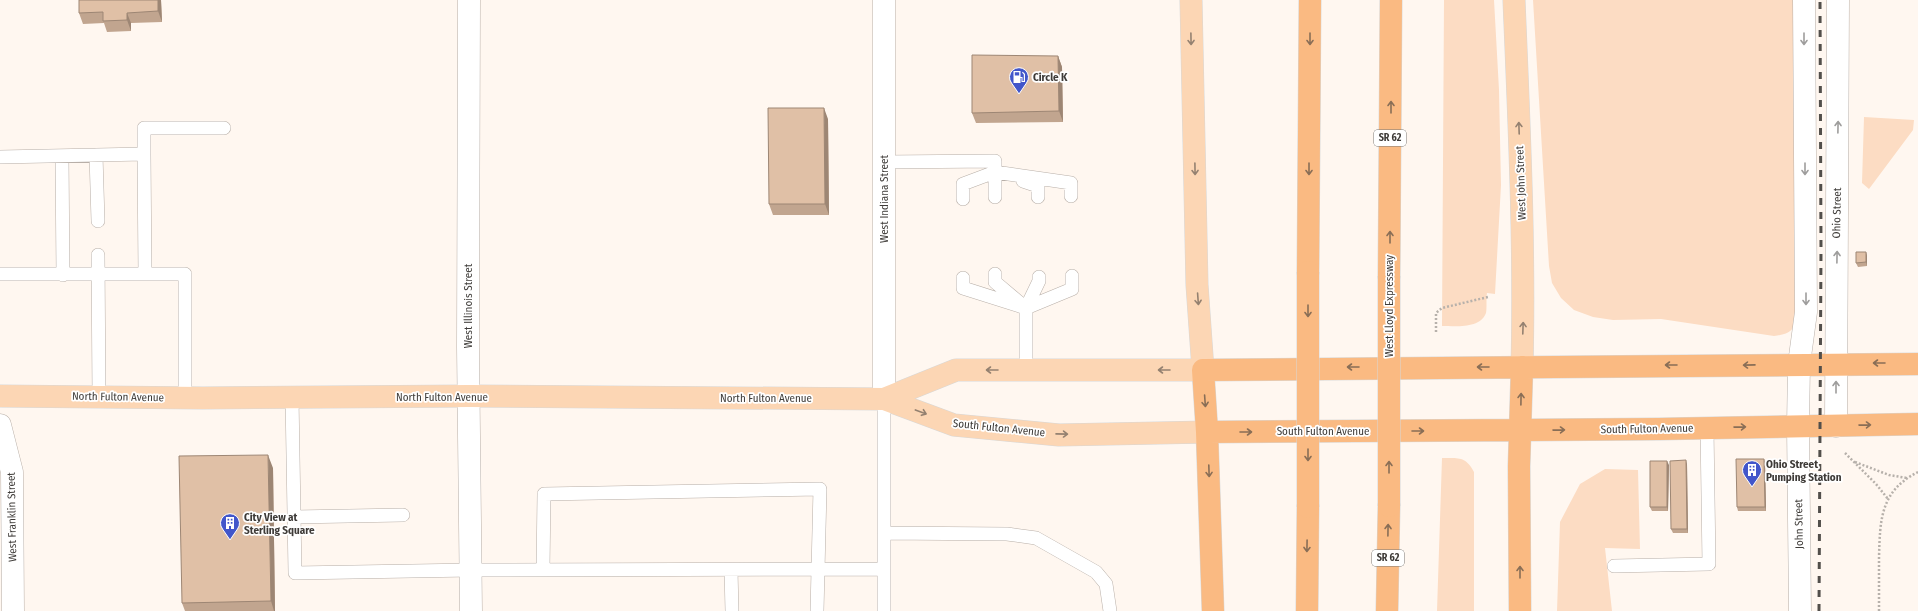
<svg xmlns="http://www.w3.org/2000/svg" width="1918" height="611" viewBox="0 0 1918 611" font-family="'Fira Sans Condensed',sans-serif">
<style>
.green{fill:#fcdcc3}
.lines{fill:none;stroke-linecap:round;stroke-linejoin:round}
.lane-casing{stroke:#b8afa8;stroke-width:14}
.street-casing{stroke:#b8afa8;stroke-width:23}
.secondary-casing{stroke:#b8afa8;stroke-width:23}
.primary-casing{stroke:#d8d8d7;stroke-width:23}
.highway-casing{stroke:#d8d8d7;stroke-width:23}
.path{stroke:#b7b1ab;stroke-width:2.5;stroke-dasharray:2 2;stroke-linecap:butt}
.lane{stroke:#fff;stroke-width:13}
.street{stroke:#fff;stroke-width:22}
.secondary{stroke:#fff;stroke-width:22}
.primary{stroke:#fcd6b4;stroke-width:22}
.highway{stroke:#faba82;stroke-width:22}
.rail{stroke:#524f4b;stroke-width:3;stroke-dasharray:7 7;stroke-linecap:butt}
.highway-bridge-casing{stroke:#d8d8d7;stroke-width:23;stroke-linecap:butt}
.highway-bridge{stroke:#faba82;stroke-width:22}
.wall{fill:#c1a58f}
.shaded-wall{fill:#9d8674}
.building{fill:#e0c0a6;stroke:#9d8674}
.oneway{stroke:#948170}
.oneway2{stroke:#896e56}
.oneway3{stroke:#9e9d9c}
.labels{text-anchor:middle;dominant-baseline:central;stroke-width:3.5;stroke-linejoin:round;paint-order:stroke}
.shield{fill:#fff;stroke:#787674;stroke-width:1}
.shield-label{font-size:10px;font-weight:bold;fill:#3e3b38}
.poi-label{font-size:11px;font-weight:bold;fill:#3e3b38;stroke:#fff;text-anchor:start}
.street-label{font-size:11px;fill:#3e3b38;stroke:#fff}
</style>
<rect width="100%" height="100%" fill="#fff7f0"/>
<path class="green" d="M1444,0H1494L1499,90L1501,185L1495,294L1487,293C1486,299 1487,308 1486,313C1480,329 1456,326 1442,326Z
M1533,0H1795L1800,316C1793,331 1790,334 1774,336L1661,319L1613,320L1593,317L1574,310L1561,298L1552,283L1549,266Z
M1864,117L1914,120L1913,130L1869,189L1862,183Z
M1442,458C1458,458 1466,456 1474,472V611H1437Z
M1605,469L1638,470L1640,549L1605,548L1612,611H1557L1560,522L1580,484Z"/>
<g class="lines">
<g class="lane-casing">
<path id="lane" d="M144,154V128H224
M96,155L98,221
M62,156L63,275
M0,157L144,154L145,274
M884,162L995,161V197
M1023,181L1038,186V197
M963,199V184L995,172L1071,183V196
M98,255L99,397
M0,274H185V398
M995,274V282L1021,304
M963,278V288L1026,308V370
M1026,308L1072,289V276
M1026,308L1039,281V277
M292,397L295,573L471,570L884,569
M294,517L403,515
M884,533L1007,534L1036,538L1096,572L1106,584L1110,611
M1614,566L1709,564L1707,428
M543,570L544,494L820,489L817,611
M731,570L732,611
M884,611V399"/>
</g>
<g class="street-casing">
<path id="street" d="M469,0L468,347L471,611
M884,0V399
M1836,426L1838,0
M1800,611L1798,426L1799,364L1806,312L1804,0"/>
</g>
<g class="secondary-casing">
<path id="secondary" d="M0,425L12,472L13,611"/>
</g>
<g class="primary-casing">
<path id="primary" d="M1514,0C1519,122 1525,244 1522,367
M0,396L203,398L469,396L884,399L954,425L1059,435L1207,432
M884,399L956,370H1203L1197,285L1191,0"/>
</g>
<g class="highway-casing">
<path id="highway" d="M1308,272L1310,0
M1389,276L1391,0
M1207,432L1659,429L1918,424
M1213,611L1207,432L1203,370L1918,364
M1307,611L1308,507
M1387,611L1389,506
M1520,611L1519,466L1522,367"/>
</g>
<path class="path" d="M1436,332V313L1442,308L1488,297
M1845,453L1876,484L1888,499
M1855,462L1889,475L1907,478
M1879,611C1879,593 1879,576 1879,558C1880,520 1880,491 1918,472"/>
<use href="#lane" class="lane"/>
<use href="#street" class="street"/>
<use href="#secondary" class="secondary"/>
<use href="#primary" class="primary"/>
<use href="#highway" class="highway"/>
<path class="rail" d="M1819,611L1821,249L1820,0"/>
<g class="highway-bridge-casing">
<path id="highway-bridge" d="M1389,506V276
M1308,507V272"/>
</g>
<use href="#highway-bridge" class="highway-bridge"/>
</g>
<path class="wall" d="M79,0H161L162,22L131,23V31L107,32L104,23L83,24L79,13Z
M1058,56L1062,67L1063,122L976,123L972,113Z
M828,119L829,215H773L769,204Z
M1866,252L1867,256V266L1858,267L1856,263Z
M1765,463L1766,511H1738L1737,507Z
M1687,464L1688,533H1673L1671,529Z
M1669,465L1668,511H1652L1650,507Z
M273,468L275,611H185L182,603Z"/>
<path class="shaded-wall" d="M158,0H161L162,22L158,11Z
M127,13L131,23V31L127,20Z
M1058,56L1062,67L1063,122L1059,111Z
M824,108L828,119L829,215L825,204Z
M1866,252L1867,256V266L1866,262Z
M268,455L273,468L275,611H274L271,601Z
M1764,459L1765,463L1766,511L1765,507Z
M1686,460L1687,464L1688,533L1687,529Z
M1667,461L1669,465L1668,511L1667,507Z"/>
<path class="building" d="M79,0H158V11L127,13V20L103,21V12L79,13Z
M972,55L1058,56L1059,111L972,113Z
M768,108H824L825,204H769Z
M1856,252H1866V262L1856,263Z
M268,455L271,601L182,603L179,456Z
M1736,459H1764L1765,507H1737Z
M1686,460L1687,529H1671L1670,461Z
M1650,461H1667V507H1650Z"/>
<defs><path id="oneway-shaft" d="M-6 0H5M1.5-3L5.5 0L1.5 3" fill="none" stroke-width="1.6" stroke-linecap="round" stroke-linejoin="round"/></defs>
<g class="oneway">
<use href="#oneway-shaft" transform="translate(1191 39) rotate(89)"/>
<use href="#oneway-shaft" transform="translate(1519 128) rotate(-92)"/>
<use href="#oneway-shaft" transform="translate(1195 169) rotate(89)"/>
<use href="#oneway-shaft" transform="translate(1198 299) rotate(86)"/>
<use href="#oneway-shaft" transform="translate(1523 328) rotate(-88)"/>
<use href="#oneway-shaft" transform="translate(992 370) rotate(-180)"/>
<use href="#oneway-shaft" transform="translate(1164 370) rotate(180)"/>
<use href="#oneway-shaft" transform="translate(921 412) rotate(20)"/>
<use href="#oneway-shaft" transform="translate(1062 434) rotate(1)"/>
</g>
<g class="oneway2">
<use href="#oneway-shaft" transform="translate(1310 39) rotate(90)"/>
<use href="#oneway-shaft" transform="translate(1391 107) rotate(-90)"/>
<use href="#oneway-shaft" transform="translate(1309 169) rotate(90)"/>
<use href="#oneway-shaft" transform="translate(1390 237) rotate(-90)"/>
<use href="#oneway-shaft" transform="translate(1308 311) rotate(90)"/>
<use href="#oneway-shaft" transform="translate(1879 363) rotate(-180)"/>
<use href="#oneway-shaft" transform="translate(1671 365) rotate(180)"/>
<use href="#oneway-shaft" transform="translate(1749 365) rotate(179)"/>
<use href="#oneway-shaft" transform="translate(1353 367) rotate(180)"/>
<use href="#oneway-shaft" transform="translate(1483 367) rotate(-180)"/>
<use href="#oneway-shaft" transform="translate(1521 399) rotate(-89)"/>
<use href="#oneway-shaft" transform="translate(1205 401) rotate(86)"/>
<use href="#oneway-shaft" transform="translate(1865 425) rotate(-1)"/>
<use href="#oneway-shaft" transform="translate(1740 427) rotate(-1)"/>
<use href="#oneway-shaft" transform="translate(1559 430) rotate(-1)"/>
<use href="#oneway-shaft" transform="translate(1418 431)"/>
<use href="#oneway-shaft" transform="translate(1246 432)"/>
<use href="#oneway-shaft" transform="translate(1308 455) rotate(90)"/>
<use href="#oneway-shaft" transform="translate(1389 467) rotate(-90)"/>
<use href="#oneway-shaft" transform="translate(1209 471) rotate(88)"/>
<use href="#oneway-shaft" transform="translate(1388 530) rotate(-89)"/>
<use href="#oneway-shaft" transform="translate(1307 546) rotate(91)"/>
<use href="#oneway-shaft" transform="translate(1520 572) rotate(-90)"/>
</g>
<g class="oneway3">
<use href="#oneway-shaft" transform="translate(1804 39) rotate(90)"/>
<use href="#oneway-shaft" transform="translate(1838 127) rotate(-89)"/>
<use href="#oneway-shaft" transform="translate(1805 169) rotate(90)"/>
<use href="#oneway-shaft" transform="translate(1837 257) rotate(-89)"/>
<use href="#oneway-shaft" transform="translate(1806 299) rotate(90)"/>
<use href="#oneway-shaft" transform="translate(1836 387) rotate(-90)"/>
</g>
<defs>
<g id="fuel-pin" transform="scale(1)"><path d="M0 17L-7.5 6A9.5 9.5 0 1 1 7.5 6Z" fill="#4256ca" stroke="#fff"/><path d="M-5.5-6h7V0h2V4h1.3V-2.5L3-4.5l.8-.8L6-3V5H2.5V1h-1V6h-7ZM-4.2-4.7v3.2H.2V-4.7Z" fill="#fff"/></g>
<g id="building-pin" transform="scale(1)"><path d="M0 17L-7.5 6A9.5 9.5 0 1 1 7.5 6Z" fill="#4256ca" stroke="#fff"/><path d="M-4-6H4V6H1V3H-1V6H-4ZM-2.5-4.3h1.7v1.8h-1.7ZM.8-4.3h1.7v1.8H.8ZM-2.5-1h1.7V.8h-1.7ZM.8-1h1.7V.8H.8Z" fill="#fff"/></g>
</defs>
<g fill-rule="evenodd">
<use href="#fuel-pin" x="1019" y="77"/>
<use href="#building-pin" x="1752" y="470"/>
<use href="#building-pin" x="230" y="523"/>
</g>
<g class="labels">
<g class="shield">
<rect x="1374" y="130" width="32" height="16" rx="3"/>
<rect x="1372" y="550" width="32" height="16" rx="3"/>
</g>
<g class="shield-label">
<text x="1390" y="138">SR 62</text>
<text x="1388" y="558">SR 62</text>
</g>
<g class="poi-label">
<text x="1033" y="77">Circle K</text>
<text x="1766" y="464">Ohio Street<tspan x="1766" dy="13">Pumping Station</tspan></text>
<text x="244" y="517">City View at<tspan x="244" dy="13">Sterling Square</tspan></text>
</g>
<g class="street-label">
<text transform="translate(1521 183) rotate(-92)">West John Street</text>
<text transform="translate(884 199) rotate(-90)">West Indiana Street</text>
<text transform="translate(1837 213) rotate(-89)">Ohio Street</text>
<text transform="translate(468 306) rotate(-90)">West Illinois Street</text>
<text transform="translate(1389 306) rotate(-90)">West Lloyd Expressway</text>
<text transform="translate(118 397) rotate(1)">North Fulton Avenue</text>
<text x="442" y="397">North Fulton Avenue</text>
<text x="766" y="398">North Fulton Avenue</text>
<text transform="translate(999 428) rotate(6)">South Fulton Avenue</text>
<text transform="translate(1647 429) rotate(-1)">South Fulton Avenue</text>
<text x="1323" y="431">South Fulton Avenue</text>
<text transform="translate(12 517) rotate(-91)">West Franklin Street</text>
<text transform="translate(1799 524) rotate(-91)">John Street</text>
</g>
</g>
</svg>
